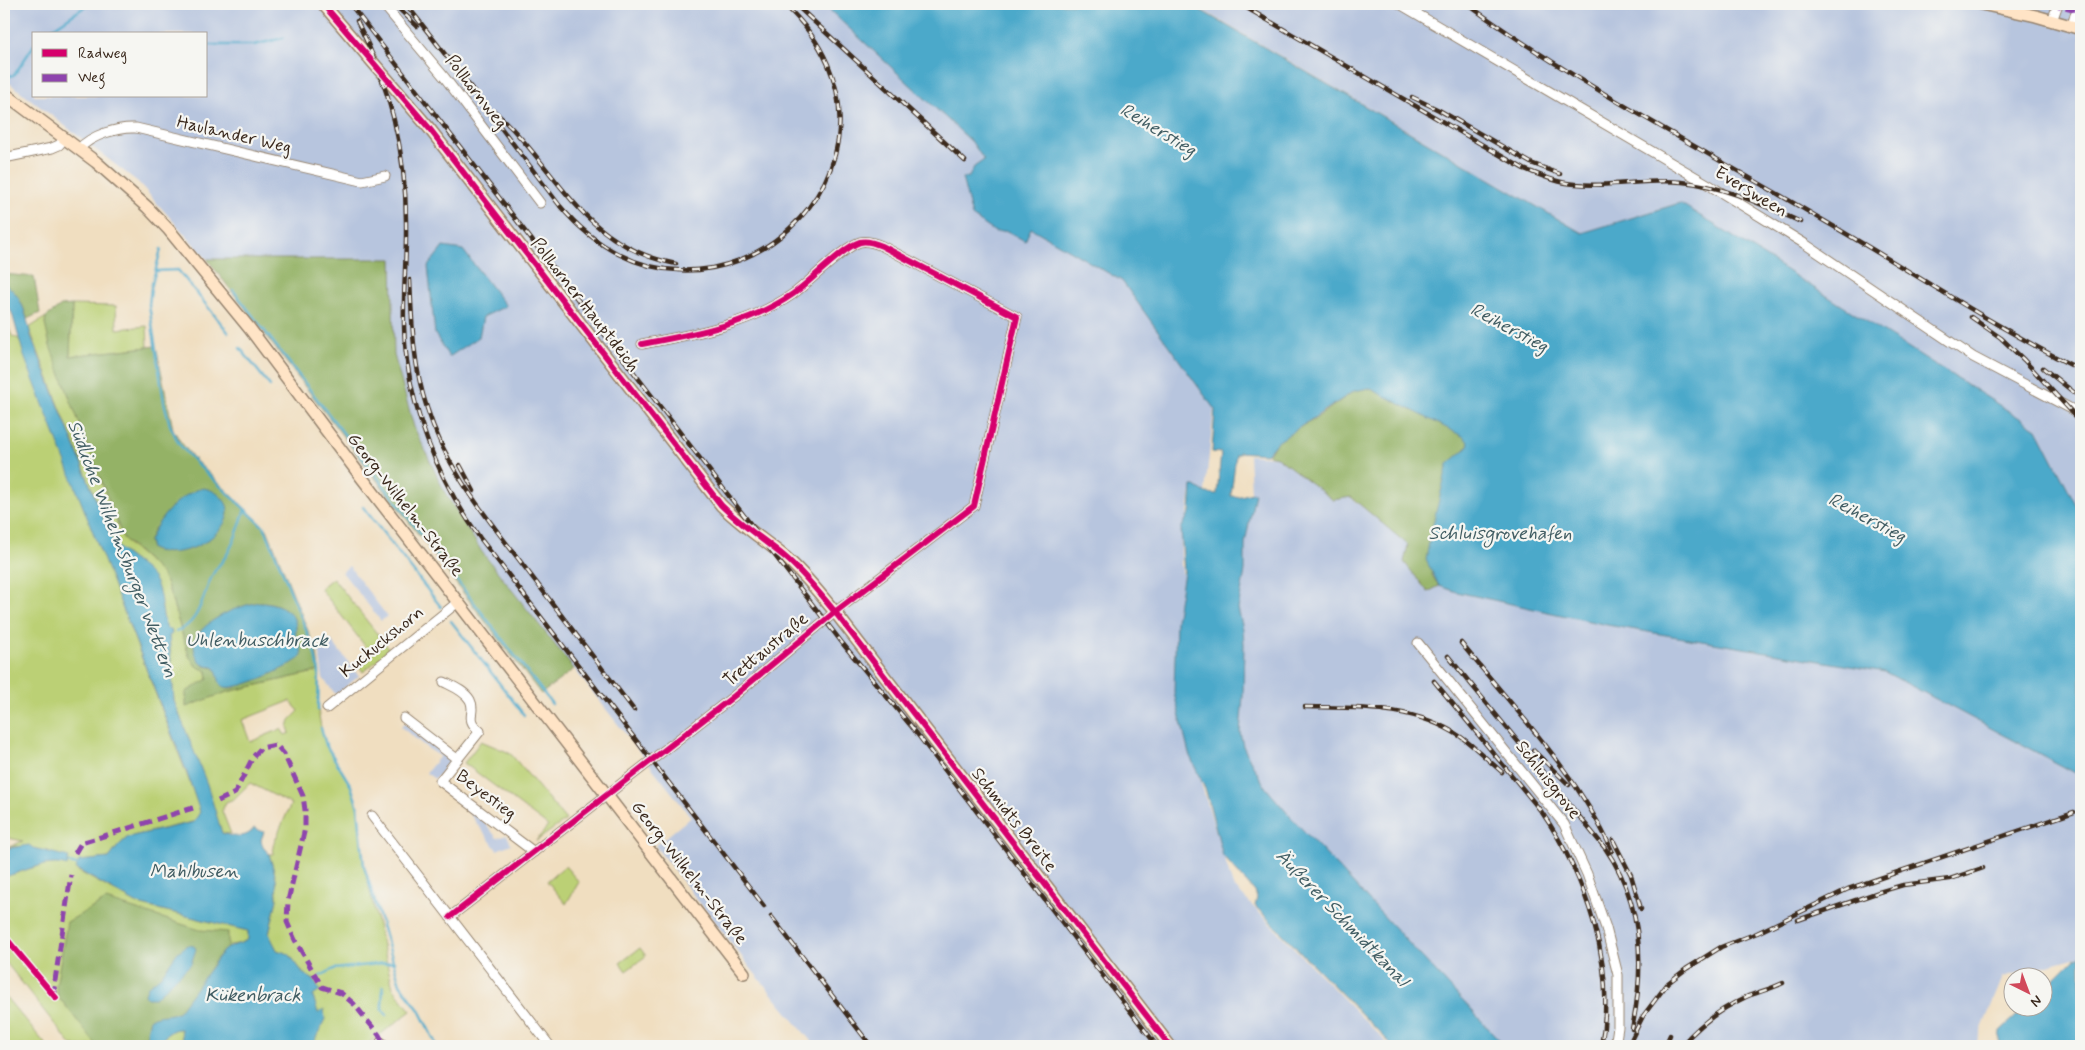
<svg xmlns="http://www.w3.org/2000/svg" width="2085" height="1050" viewBox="0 0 2085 1050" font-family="Mynerve,sans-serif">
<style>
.industrial{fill:#b7c5de;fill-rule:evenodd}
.green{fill:#bbd074;stroke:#7b7d49;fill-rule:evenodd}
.forest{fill:#94b266;stroke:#686e42;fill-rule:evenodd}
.water{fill:#4ba9ca;stroke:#436a74}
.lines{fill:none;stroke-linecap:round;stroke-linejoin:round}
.stream{stroke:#4ba9ca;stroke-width:2.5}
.street-casing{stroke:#96846f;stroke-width:11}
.secondary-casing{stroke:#96846f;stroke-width:14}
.street{stroke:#fff;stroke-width:9}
.secondary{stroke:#ffe4c6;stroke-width:11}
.rail-casing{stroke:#3b2a1e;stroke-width:4.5}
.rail{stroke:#f6f6f2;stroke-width:2.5;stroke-dasharray:8;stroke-linecap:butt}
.quiet{stroke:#8e44ad;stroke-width:5;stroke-dasharray:10 5;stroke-linecap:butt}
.cycleway-casing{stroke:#f6f6f2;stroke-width:9}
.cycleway{stroke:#d6006c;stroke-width:6}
.labels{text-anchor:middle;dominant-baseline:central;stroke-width:4.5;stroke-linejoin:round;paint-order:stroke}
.street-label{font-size:18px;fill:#3b2a1e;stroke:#f6f6f2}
.water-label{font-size:19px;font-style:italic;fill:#415d63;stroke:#f6f6f2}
</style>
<rect width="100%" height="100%" fill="#f6f6f2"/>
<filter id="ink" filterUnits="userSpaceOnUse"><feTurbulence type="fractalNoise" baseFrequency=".02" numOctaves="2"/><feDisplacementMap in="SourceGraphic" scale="10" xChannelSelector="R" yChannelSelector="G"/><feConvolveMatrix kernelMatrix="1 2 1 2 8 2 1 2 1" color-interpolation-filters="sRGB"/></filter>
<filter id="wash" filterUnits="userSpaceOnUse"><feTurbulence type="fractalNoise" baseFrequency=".0096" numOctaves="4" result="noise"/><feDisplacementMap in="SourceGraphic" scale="20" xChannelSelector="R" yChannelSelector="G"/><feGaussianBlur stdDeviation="1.12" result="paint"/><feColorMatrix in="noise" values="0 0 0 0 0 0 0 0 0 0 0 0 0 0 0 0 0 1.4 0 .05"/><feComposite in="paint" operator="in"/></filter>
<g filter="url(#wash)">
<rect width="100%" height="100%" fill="#f0dec0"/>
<path class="industrial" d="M4,4H823L972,142L984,160L974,167L969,177L995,232L1007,231L1025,241L1031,228L1122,281L1214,409L1205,492L1191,491L1187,517L1181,533V565L1183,576L1177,615L1174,672L1178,709L1233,886L1390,1046H815L753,971L655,846L691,817L482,552L444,491L414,427L394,355L392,259H207L138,182L4,79ZM34,34H206V96H34Z
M1192,4H2081V514L2037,429L1679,203L1582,233Z
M1249,455L1277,457L1333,500L1350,497L1409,545L1404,562L1428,592L1439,586L1457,592L1607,625L1885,672L2081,776V956L2003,977L1975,1046H1501L1259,796L1219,678L1251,492Z
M349,566L387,616L381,621L342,572Z
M331,640L359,676L336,695L323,678L319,650Z
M404,723L452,759L435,779L426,773L440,756L427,748L401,727Z
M470,804L497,838L507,835L511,844L497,850L465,808Z"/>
<path class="green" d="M72,305L116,306L117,329L147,326L148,347L70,356Z
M4,317L12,336L19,339L195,796L209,791L174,701L169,636L172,633L171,629L167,630C160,614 163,592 152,578C141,562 121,555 111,538L29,328L46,317L45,324L128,544L162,573L168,587L183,637L196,666L207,671L208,679L186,706L227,692L319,671L318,710L322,733L326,745L351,786L358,807L364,866L393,988L411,1011L365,1046H312L324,1010L318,1014L313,996L319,991L314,980L304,974L289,954L277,950L269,935L277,899L276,878L269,854H274L273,845L291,804L250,783L234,799L226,802L222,811L231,834L222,833L209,818L128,837L119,845L109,858L80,861L76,870L138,904L248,931V939L242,943L231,945L147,1041L149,1046H72L4,960V877L38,866L60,863L49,851L16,846L4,849L23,841L8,838L4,833ZM290,701L299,711L290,720L288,727L290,733L285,735L281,729L250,742L242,720Z
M333,578L390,650L363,672L359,666L372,655L320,588Z
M481,741L510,753L566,820L536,841L548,826L464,763Z
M565,866L579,882L566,904L547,881Z
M640,948L646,956L626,971L620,963Z
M4,995L47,1046H4Z
M175,1029H181L183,1046H158L166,1035Z"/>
<path class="forest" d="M207,259H392L394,355L414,427L444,491L482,552L574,669L541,694Z
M4,274L34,277L40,313L27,319C23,304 17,293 4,283Z
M72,305L70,356L156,346L173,429L180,441L195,460L267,529L317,653L319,671L227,692L186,707V692L208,679L207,671L196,666L189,656L168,587L162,574L123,538L50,346L45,324L46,317L61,306ZM163,519L195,547L174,552L151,549L149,541L154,529ZM260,602C275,602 296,610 296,628C296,633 295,636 295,641L301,646L234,688C218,689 221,678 215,668L204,666L198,660L199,632C216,618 238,606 260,602Z
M1369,388L1465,437L1469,443L1466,449L1448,465L1432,575L1439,586L1428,592L1404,562L1408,545L1351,497L1333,500L1277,457L1268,455L1276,443L1295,430L1319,416L1354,391Z
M106,900L200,930L228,932V947C208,963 195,1001 177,1013C170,1017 158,1018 150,1019L147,1032L149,1046H97L58,996L56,987L67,922Z"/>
<path class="water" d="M823,4H1190L1582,233L1680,203L2037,429L2081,514V776L1885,672L1607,625L1457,592L1439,586L1426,560L1430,536L1448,464L1466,449L1469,443L1464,437L1369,388L1354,391L1276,443L1267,454L1239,452V454H1236L1231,496C1241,498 1246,493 1255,493L1245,543V571L1238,609L1243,629L1244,644L1243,696L1240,732L1243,746L1250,760L1266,788L1289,815L1505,1046H1393L1255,906L1257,898L1255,892L1223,856L1206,791L1189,754L1174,693L1176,621L1184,572L1181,529L1190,512L1192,486H1195L1206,493L1217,494L1221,453L1212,452L1215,410L1122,281L1031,228L1025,241L1007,231L995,232L972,216L962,178L969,177L974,167L984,160L972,142Z
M443,247L463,250L506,306L483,317L479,337L449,357L435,334L428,266Z
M4,283C23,296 26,315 31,336L111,538C121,556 143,563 154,579C163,594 160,614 167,629H171L172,634L169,636L174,701L207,784L222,833C233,837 247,839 254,828L264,832L261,840L263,847L269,854L276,878L277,899L269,934L277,950L289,954L304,974L314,980L320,991L313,996L318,1013L324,1009L325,1019L312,1046H183L181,1029C170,1028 163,1038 158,1046H149L147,1032L150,1019C159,1013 170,1017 179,1011L223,951C231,944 241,945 248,939V931L138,904L76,869L79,861L109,858L119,845L128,837L194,822L200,812L186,770L24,356L12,313L4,301Z
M203,488C211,489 218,493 223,499C240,518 210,542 193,548C180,553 164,555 151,549L149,541C158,519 179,494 203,488Z
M260,602C275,602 296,610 296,628C296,633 295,636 295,641L301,646L302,656C293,666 233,694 222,686C218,682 218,673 215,668C212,666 207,667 204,665C199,663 197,657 195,653C187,625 239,605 260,602Z
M29,845L33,848L69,857L67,866C47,859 23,872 4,877V849Z
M187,945L194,946L196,949L191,964L155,998H147L145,995L147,987L161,976L177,953Z
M2081,956V1036L2074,1046H1999L2000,1031L2025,1008H2042L2043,990L2074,959Z"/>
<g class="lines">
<path class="stream" d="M44,34L89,4
M206,45H254L283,38
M4,71L11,76L15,74L34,45
M161,249L151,288L149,305L164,402L170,425L179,444L196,463L265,528L313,647L319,671L318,710
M156,271L178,270L228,332
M233,290L552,704
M240,348L270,386
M363,507L441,607
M451,621L524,715
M176,631C200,625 203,593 213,574C216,568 222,562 226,556C235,542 240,525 245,509
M321,728L326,745L351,786L358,807L364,866L400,984L419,1010L437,1046
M69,863L77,865
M320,976L334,969L394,962
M383,986L382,1009L387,1015"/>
</g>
</g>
<g filter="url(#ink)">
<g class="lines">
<g class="street-casing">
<path id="street" d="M383,4L445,78L540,203
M1400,4L1709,185L1805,244L1973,357L2081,414
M2052,21L2058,4
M2072,26L2078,4
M79,149C91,135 118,127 136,128L362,181L385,176
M4,158L52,148L59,145L65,138
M1418,643L1564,824L1587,874L1606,928L1618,975V1027L1615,1046
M444,682C452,686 465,691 470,700C477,713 463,718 480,731L440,781L534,852
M327,708L458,602
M404,718L457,759
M372,816L550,1046
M450,917L734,696L835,612L974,506L1017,317L882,246C875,243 867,240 860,242C843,247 810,282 793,294C748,325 695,334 642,344
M381,1042L385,1046"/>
</g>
<g class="secondary-casing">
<path id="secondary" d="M323,4L429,128L721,505C741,525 763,539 785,557C804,573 819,593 835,612L1170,1046
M1981,4L2036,16L2081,29
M4,93L96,162L147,207L169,230L250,329L362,478L744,973"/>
</g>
<use href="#street" class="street"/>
<use href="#secondary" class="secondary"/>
<g class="rail-casing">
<path id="rail" d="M350,4L843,644L911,726L1157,1046
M394,4L417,26
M406,4L472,89
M795,4L965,161
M1240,4L1524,169C1540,175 1557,183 1575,184C1611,188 1647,178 1682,182C1725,186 1762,205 1801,222
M1467,4C1580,86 1706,151 1826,222C1911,271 1993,326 2081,370
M357,21C389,84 406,150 406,221C407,268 400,314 407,361C416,425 443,486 480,538L764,906
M468,84L560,206C708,382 949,158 784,4
M1412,97L1439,110L1531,163L1560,174
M495,112C559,169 580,245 676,264
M410,280C412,324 413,366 427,408C446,469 485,515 523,565C560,614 597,662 634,710
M1971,317L2001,338L2024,360L2081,422
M2043,368L2081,398
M460,465L474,491
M1461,643C1512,706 1580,777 1612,851
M1448,656L1605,848C1643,902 1645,967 1632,1029
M1434,681L1541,811C1586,876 1617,967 1601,1046
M1305,707C1360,708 1414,705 1461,737C1475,747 1489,761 1502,772
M1533,750L1569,785
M1613,840L1631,875L1641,909
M771,916L871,1046
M1798,920L1879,892L1903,885L1950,879L1983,868
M1628,1046L1643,1016L1668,983L1686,969L1721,947L1757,933L1848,889L2074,812
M1665,1046L1670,1035
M1681,1046C1699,1025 1720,1009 1746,997C1758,992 1771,989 1783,983"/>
</g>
<use href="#rail" class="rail"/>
<path class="quiet" d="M2034,4H2038
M2051,4L2081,11
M218,801L235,793L253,757L261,748L276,745L284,754L303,796L305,810V828L288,901L287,922L295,940L322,987L341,993L354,1004L379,1035L385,1046
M75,853L81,843L193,808
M56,996L54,987L71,875"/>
<g class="cycleway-casing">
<path id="cycleway" d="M323,4L429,128L721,505C741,525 763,539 785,557C804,573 819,593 835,612L1170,1046
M450,917L734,696L835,612L974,506L1017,317L882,246C875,243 867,240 860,242C843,247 810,282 793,294C748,325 695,334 642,344
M4,936L56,998"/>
</g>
<use href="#cycleway" class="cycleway"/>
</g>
</g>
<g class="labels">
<g class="street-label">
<text transform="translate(476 92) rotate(52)">Pollhornweg</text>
<text transform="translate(234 135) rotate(13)">Haulander Weg</text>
<text transform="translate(1751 192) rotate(31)">Eversween</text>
<text transform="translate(585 305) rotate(52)">Pollhorner Hauptdeich</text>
<text transform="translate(405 505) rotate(52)">Georg-Wilhelm-Straße</text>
<text transform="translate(382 642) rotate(-39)">Kuckuckshorn</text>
<text transform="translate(766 650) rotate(-40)">Trettaustraße</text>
<text transform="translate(1548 780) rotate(52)">Schluisgrove</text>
<text transform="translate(486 795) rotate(37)">Beyestieg</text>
<text transform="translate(1014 820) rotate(52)">Schmidts Breite</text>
<text transform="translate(689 873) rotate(52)">Georg-Wilhelm-Straße</text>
</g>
<g class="water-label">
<text transform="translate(1158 130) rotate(31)">Reiherstieg</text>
<text transform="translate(1509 328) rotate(28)">Reiherstieg</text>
<text transform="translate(1867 518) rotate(28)">Reiherstieg</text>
<text x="1500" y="533">Schluisgrovehafen</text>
<text transform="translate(122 549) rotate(69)">Südliche Wilhelmsburger Wettern</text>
<text x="257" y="640">Uhlenbuschbrack</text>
<text x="194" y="871">Mahlbusen</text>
<text transform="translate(1342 918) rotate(46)">Äußerer Schmidtkanal</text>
<text x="253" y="995">Kükenbrack</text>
</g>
</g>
<rect width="2085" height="1050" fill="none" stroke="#f6f6f2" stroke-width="20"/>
<rect x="32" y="32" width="175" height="65" fill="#f6f6f2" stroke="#aba49d"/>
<rect x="42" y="49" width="25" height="8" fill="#d6006c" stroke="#aba49d"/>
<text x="78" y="58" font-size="15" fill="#3b2a1e">Radweg</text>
<rect x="42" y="74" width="25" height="8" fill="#8e44ad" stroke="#aba49d"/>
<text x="78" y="82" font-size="15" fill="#3b2a1e">Weg</text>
<g transform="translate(2028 992) rotate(138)"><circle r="24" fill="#f6f6f2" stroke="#aba49d"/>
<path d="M0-4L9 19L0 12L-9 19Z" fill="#d1495b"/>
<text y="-8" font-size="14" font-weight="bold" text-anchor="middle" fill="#3b2a1e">N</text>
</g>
</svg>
